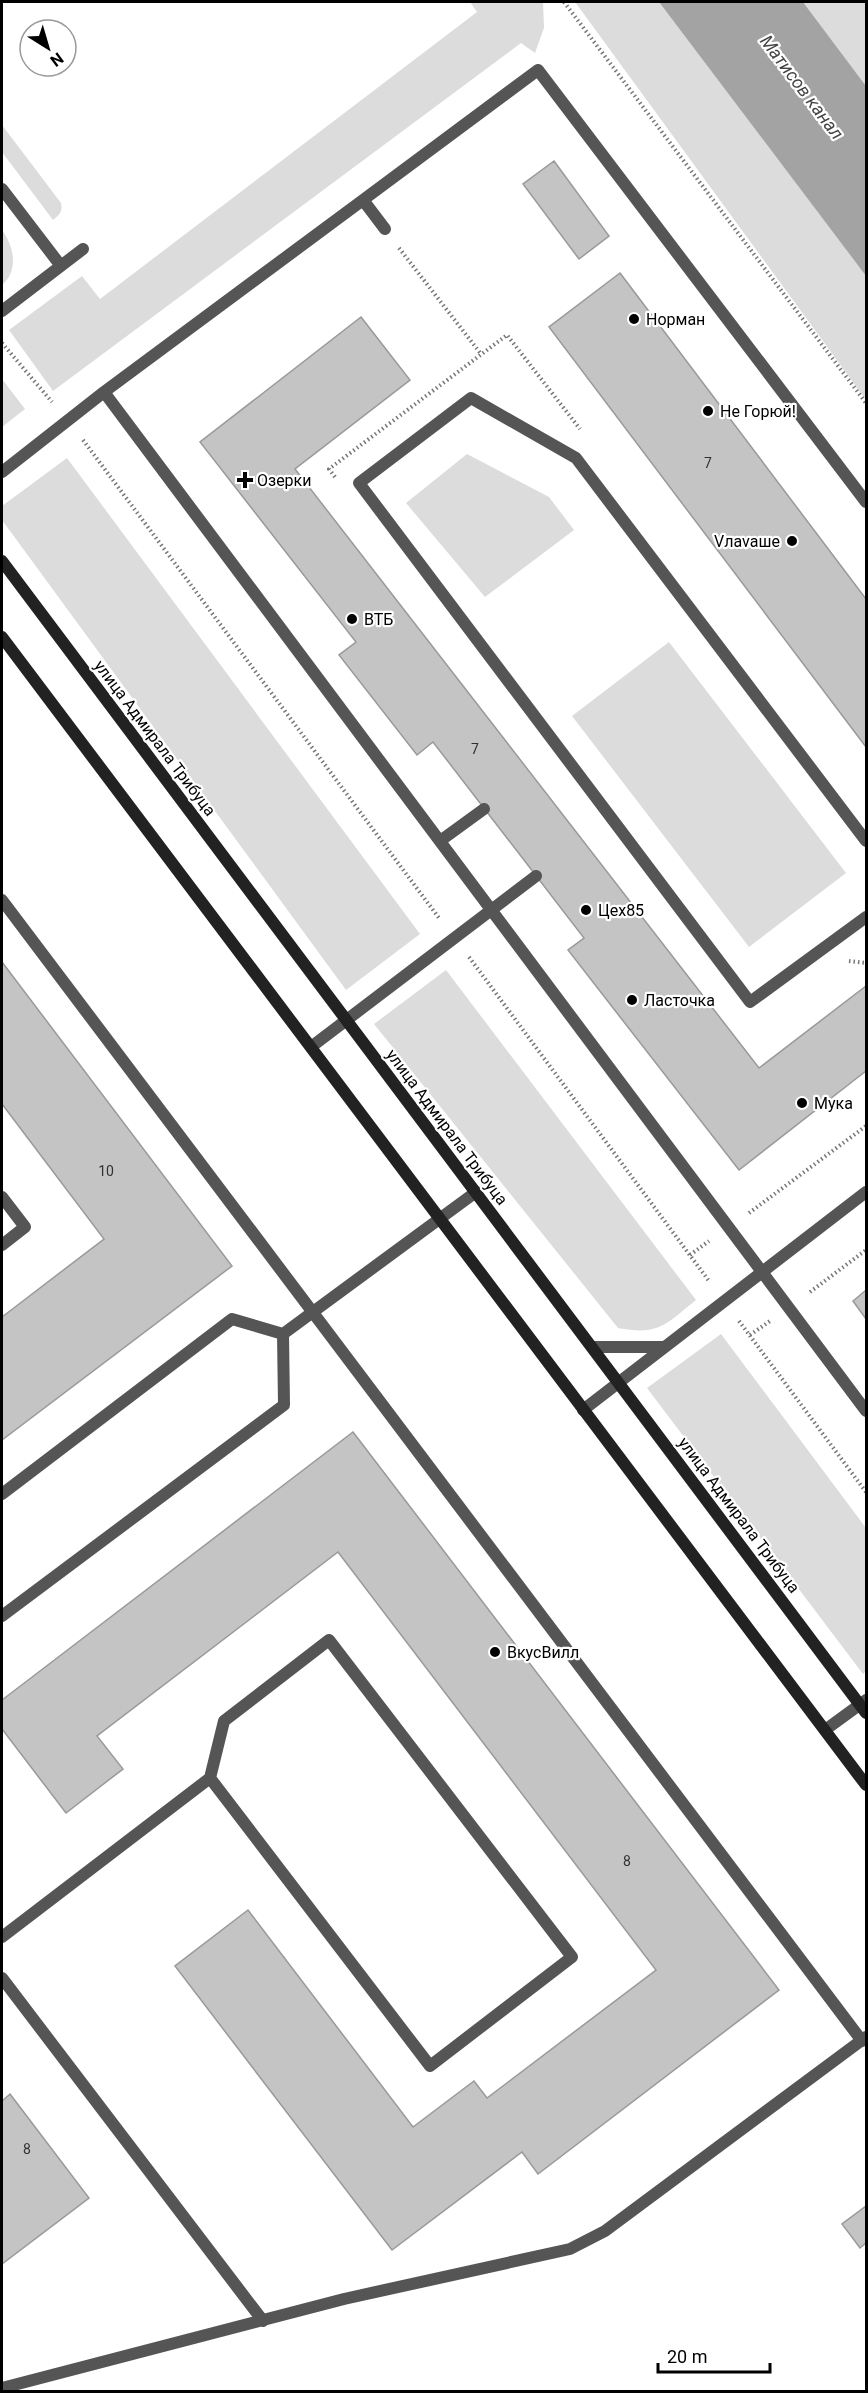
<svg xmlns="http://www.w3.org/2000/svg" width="868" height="2393" viewBox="0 0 868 2393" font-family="Roboto,sans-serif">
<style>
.green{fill:#dcdcdc}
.water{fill:#a3a3a3}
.building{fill:#c4c4c4;stroke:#999;stroke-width:1.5}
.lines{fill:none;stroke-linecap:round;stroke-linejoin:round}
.path{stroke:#777;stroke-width:4;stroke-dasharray:1.5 3;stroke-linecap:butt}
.lane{stroke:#555;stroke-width:12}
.secondary{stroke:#222;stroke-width:12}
.poi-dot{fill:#000;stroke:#fff;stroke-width:2}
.labels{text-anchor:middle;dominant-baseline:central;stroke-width:4.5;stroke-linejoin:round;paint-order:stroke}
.number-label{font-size:14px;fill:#313131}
.poi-label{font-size:16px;fill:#000;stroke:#fff;text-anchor:start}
.street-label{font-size:16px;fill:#000;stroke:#fff}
.water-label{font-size:18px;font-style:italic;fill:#444;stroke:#fff}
</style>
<rect width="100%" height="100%" fill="#fff"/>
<path class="green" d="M470,2H543L544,28L535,53L521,43L53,391L9,330L82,276L100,299L477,12Z
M575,2H659L866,276V400Z
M803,2H866V86Z
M2,125L61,203C63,212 59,215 53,220L2,152Z
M2,230C14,246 19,271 2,285Z
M2,379L25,409L2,427Z
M467,454L549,497L574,530L485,597L406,503Z
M67,458L420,934L346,990L2,520V506Z
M669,642L846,873L749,947L572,716Z
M446,970L696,1300C666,1324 659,1336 618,1328L374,1024Z
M721,1334L866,1528V1671L863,1674L647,1388Z"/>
<path class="water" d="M659,2H803L866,86V276Z"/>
<path class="building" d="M554,161L609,236L579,259L523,184Z
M620,273L866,599V747L549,327Z
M361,317L410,380L295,469L759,1068L866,986V1071L739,1170L568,950L584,938L433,742L417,755L339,655L356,642L200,442Z
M2,962L232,1266L2,1440V1317L104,1239L2,1104Z
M2,962L232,1266L2,1440V1317L104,1239L2,1104Z
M866,1290V1319L853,1301Z
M353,1432L779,1990L538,2174L522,2152L392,2250L175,1966L248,1910L413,2127L474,2081L487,2098L656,1970L338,1552L97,1736L123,1769L66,1813L2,1729V1700Z
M10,2094L89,2198L2,2264V2101Z
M10,2094L89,2198L2,2264V2101Z
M866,2206V2243L860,2248L842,2224Z"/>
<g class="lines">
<path class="path" d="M564,2L866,403
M399,248L481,354
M2,343L52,402
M83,440L439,918
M335,477L329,469L507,335L580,429
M469,957L709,1281
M849,961L866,963
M749,1213L866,1126
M690,1255L709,1241
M810,1292L866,1250
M739,1321L866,1492
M750,1335L770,1321"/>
<path class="lane" d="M2,189L61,266
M363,200L538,70L866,502
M2,311L83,249
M104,392L866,1411
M2,472L104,392L363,200L385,229
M440,841L484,809
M866,841L576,458L471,398L359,483L750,1002L866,917
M2,900L862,2041
M311,1047L536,876
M2,1197L25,1227L2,1245
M593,1347H665
M583,1410L866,1192
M2,1494L232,1319L283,1334L476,1192
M2,1616L284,1405L283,1334
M825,1730L866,1700
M2,1937L210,1778L224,1721L329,1640L572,1957L430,2066L210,1778
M2,1978L263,2321
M2,2388L344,2299L570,2249L605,2231L866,2037"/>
<path class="secondary" d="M2,561L866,1713
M2,637L866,1785"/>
</g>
<g class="poi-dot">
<circle cx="634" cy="319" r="6"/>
<circle cx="708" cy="411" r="6"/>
<path d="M242 471h6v6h6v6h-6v6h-6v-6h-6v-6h6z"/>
<circle cx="792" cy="541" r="6"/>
<circle cx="352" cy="619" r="6"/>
<circle cx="586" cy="910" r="6"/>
<circle cx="632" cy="1000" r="6"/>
<circle cx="802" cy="1103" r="6"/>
<circle cx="495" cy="1652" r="6"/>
</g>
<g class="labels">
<g class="number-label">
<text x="708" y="463">7</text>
<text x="475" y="749">7</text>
<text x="106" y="1171">10</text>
<text x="627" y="1861">8</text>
<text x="27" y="2149">8</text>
</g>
<g class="poi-label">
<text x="646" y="319">Норман</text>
<text x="720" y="411">Не Горюй!</text>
<text x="257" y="480">Озерки</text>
<text x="780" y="541" text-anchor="end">Vлаvаше</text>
<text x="364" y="619">ВТБ</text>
<text x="598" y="910">Цех85</text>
<text x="644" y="1000">Ласточка</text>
<text x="814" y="1103">Мука</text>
<text x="507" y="1652">ВкусВилл</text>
</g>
<g class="street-label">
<text transform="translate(155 738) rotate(53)">улица Адмирала Трибуца</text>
<text transform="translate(447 1127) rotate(53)">улица Адмирала Трибуца</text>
<text transform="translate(739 1515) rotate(53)">улица Адмирала Трибуца</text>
</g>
<g class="water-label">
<text transform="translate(802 87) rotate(53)">Матисов канал</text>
</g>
</g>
<rect width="868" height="2393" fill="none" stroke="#000000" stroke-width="6"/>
<g transform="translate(48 48) rotate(143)"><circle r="28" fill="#ffffff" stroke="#999999" stroke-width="1.5"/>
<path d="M0-4.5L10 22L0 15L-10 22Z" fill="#000000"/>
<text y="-9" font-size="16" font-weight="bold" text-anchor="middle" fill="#000000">N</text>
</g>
<path d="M658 2363v9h112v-9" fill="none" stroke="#000000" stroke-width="3"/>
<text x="667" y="2363" font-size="18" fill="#000000" stroke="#ffffff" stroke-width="4.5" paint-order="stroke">20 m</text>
</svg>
